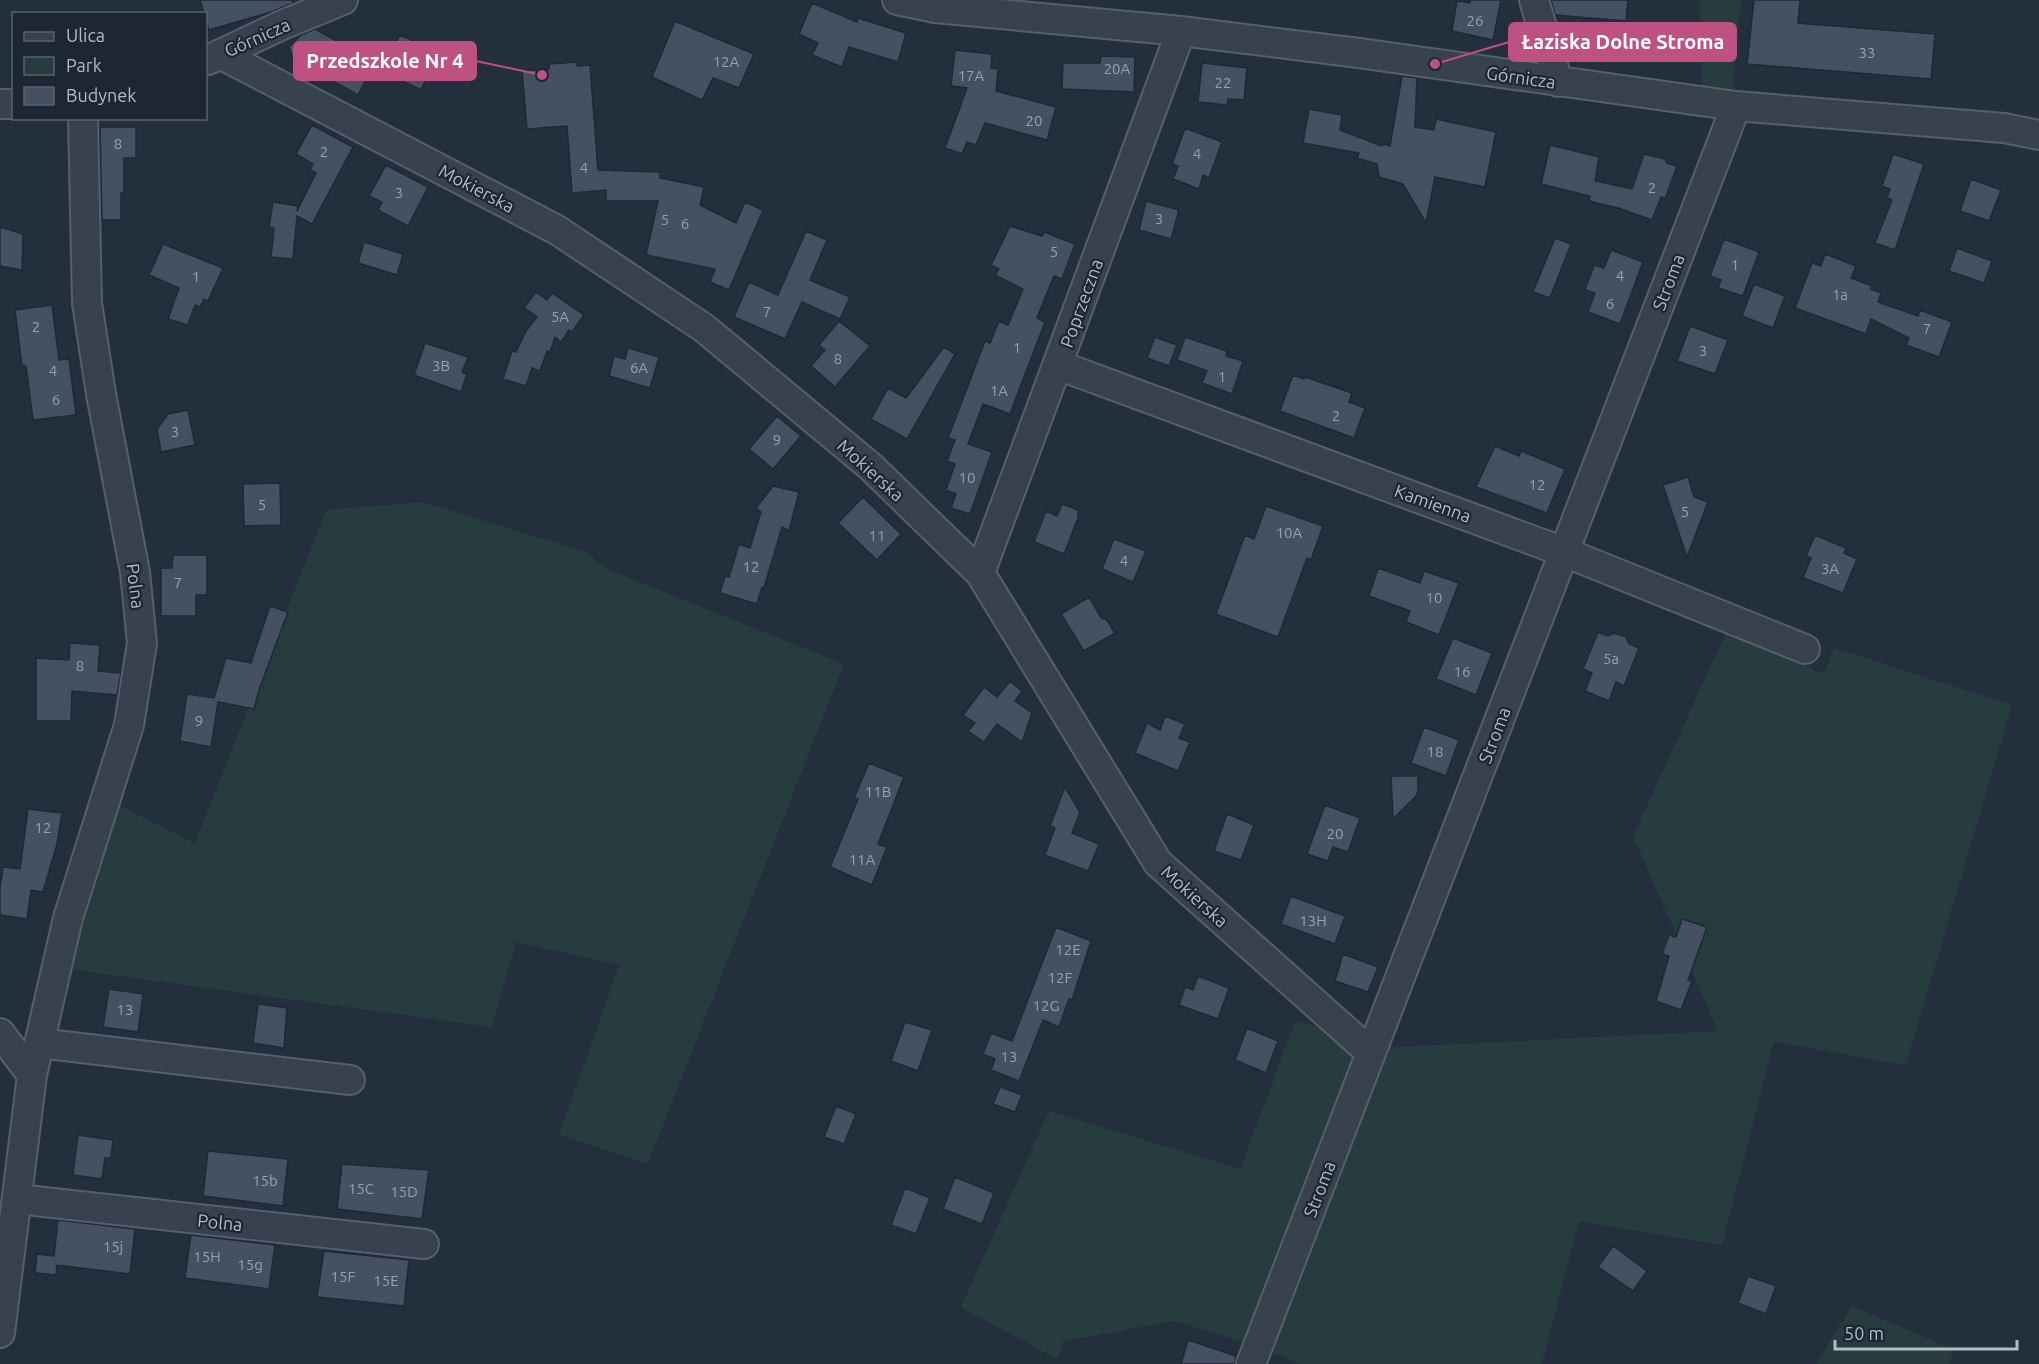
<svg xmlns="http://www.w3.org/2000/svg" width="2039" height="1364" viewBox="0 0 2039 1364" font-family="Ubuntu,sans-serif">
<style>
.green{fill:#263c3f}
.building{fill:#455162;stroke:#1f2835;stroke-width:1.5}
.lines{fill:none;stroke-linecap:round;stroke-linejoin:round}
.street-casing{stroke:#565f6c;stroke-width:32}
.street{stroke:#38414e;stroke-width:28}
.labels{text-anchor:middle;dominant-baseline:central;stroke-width:4.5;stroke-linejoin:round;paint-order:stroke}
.number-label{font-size:15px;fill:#98a1af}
.street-label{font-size:18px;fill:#b4bcc9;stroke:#1d2633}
.leader{fill:none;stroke:#bd5182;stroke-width:2}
.callout-dot{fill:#bd5182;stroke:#1d2633;stroke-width:2}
.callout{fill:#bd5182;stroke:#bd5182;stroke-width:2}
.callout-label{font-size:20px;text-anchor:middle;font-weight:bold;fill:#fff}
</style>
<rect width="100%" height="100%" fill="#242f3e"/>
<path class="green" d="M1700,0H1741L1733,90L1702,87Z
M423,502L586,552L607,569L844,664L648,1164L559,1135L619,965L516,942L492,1027L68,969L114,803L195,843L326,510Z
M1729,626L1823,674L1834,648L2012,705L1906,1065L1774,1042L1722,1245L1579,1221L1542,1364H1302L1254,1345L1175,1321L1064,1341L1057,1359L961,1307L1049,1111L1240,1169L1295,1021L1399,1047L1718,1031L1633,836Z
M1852,1306L1953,1349L1950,1364H1816Z"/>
<path class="building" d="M200,0H292L293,3L271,12L209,30Z
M1470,0H1501L1493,40L1452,31L1457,1L1470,3Z
M1551,0H1628L1626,21L1555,15Z
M1754,0H1800L1798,23L1935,34L1931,79L1747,64Z
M812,3L857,22L858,18L906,33L898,62L849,47L842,67L812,55L818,43L799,34Z
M675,21L754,54L739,88L713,78L702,100L652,77Z
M315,29L375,62L358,95L293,59L289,47L301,35Z
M400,35L436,51L426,72L429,73L421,90L382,71Z
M955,50L992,54L991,68L998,69L996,91L1056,107L1047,140L985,123L976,145L967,142L962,154L945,148L967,88L951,86Z
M1101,56L1135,57L1134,92L1062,89L1063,63H1100Z
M577,62V66L590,65L598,170L660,172V178L704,187L700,205L736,223L745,202L763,210L729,290L710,282L715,269L646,255L658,201H606V190L572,193L567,126L527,129L522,71L549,69V64Z
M1202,63L1247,68L1244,100L1228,99L1227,105L1198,102Z
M1402,76L1417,78L1415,127L1434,130L1436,119L1496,132L1485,187L1435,177L1426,223L1403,184L1379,177L1377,164L1357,158L1359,153L1303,143L1309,109L1342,115L1340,130L1382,146L1383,144L1390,146Z
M312,125L353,147L312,224L297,216L293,259L271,257L274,228L269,227L273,202L298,206L297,211L316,173L310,170L313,164L296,154Z
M100,127H136V158H124V193H121V220H102Z
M1185,128L1222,142L1209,178L1203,175L1199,189L1173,179L1178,166L1172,164Z
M1550,145L1599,157L1595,181L1632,189L1644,154L1665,159L1667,163L1677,166L1665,199L1661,197L1652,220L1618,208L1589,201L1590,196L1541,184Z
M1893,154L1924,164L1895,250L1875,243L1892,200L1887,198L1890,189L1882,186Z
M386,165L428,187L408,226L378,210L382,202L369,196Z
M1971,179L2001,190L1989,221L1960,211Z
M1146,201L1179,210L1171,239L1139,230Z
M1010,226L1042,236L1044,232L1075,244L1062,279L1054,276L1037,318L1045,322L1010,414L983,404L968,444L992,452L970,514L951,508L956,494L946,490L955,464L947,461L955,440L948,438L985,341L990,343L999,321L1008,325L1023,289L995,275L999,269L991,265Z
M0,227L23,234L22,270L0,266Z
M806,231L827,240L810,280L850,297L840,319L802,302L785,339L734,317L749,282L778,295Z
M1555,238L1571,244L1550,298L1533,292Z
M1724,239L1759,252L1743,296L1718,288L1721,280L1710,276Z
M364,242L403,254L397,275L358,263Z
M163,244L223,268L208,301L204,299L200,307L195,305L188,325L168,319L179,288L149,275Z
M1957,248L1992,261L1984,283L1949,271Z
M1611,250L1643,262L1620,324L1588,312L1595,293L1585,290L1594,265L1604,268Z
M1825,254L1856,266L1851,278L1872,286L1871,289L1881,293L1878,302L1918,316L1920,310L1952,322L1939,357L1906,345L1909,338L1871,319L1866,334L1795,308L1812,263L1821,266Z
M1754,284L1785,296L1773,328L1742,316Z
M536,292L547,300L552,293L584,315L572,332L569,330L561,342L555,337L550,352L547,351L540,371L532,368L526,386L503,379L512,351L516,352L526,331L537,317L524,308Z
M52,305L59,360L69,359L76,415L33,420L26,366H22L15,310Z
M839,321L870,346L835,387L811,366L825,350L819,345Z
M1690,326L1728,340L1715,374L1677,361Z
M1155,337L1177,345L1169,366L1147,358Z
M1185,337L1227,351L1226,356L1243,361L1232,394L1202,383L1207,371L1177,360Z
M425,343L468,357L462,372L467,374L461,392L414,375Z
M944,347L955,354L907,439L871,419L888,388L906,398Z
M628,348L659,357L650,388L609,376L614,356L625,359Z
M1293,375L1304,379L1305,377L1352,393L1349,402L1365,408L1354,438L1280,411Z
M188,410L195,445L161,452L157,429L168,414Z
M777,416L801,436L773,469L749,449Z
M1495,446L1519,456L1521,451L1565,469L1547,513L1476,487Z
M1688,477L1694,497L1708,502L1687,557L1663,485Z
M280,483L281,525L244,526L243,484Z
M773,486L799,492L789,531L782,527L764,588L762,587L757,604L720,593L725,576L729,577L739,544L750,548L761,512L756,508Z
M863,497L901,534L877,560L838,523Z
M1062,504L1078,510V518L1064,554L1034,542L1046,511L1057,516Z
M1266,506L1323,526L1311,560L1307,558L1278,637L1216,614L1245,535L1254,539Z
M1815,535L1846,548L1844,553L1857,559L1843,593L1803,578L1811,558L1806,556Z
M1114,539L1146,551L1133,582L1102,569Z
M173,555H207V595H196V616H161V568H172Z
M1378,568L1420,583L1424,571L1459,583L1439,635L1406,622L1410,611L1369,596Z
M1089,597L1101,618L1107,620L1115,633L1084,651L1061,614Z
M270,606L288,612L259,690L254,709L218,702L211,747L180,741L187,694L214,698L226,658L251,663Z
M1598,632L1608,636L1614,633L1626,637L1629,644L1639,648L1624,686L1616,682L1609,701L1585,691L1592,673L1583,669Z
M1453,638L1492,653L1476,695L1436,679Z
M70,643L100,645L98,671L121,673L117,695L72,691L71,721H36V658L69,660Z
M1010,681L1022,691L1015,701L1032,713L1022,742L997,724L984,742L968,731L975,723L963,715L984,687L997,697Z
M1165,716L1185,724L1179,738L1190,742L1178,771L1135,753L1147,723L1160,730Z
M1424,727L1459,740L1446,776L1411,763Z
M869,763L904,777L878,844L887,847L872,885L830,867L858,799L854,798Z
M1391,776H1418V791L1416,796L1393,819Z
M1065,787L1080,812L1072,833L1099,844L1088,871L1045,855L1055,828L1050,826Z
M1325,805L1360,818L1348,852L1333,847L1328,861L1307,854Z
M28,809L62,813L57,844L43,892L31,890L27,919L0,915V887L3,867L20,869Z
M1227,814L1254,825L1241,860L1214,851Z
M1291,896L1345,916L1335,944L1281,924Z
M1682,919L1707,927L1688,980L1692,981L1681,1010L1656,1001L1669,956L1662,954L1669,935L1676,937Z
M1056,927L1091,941L1072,1000L1069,999L1059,1027L1043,1020L1019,1081L991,1070L995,1059L983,1054L991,1033L1012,1041Z
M1343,954L1378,967L1368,992L1335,981Z
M1198,976L1229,988L1218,1019L1179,1005L1185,987L1193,990Z
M109,989L143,994L138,1032L103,1027Z
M258,1004L287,1008L284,1048L253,1043Z
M905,1022L932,1030L918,1071L891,1061Z
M1247,1028L1278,1041L1266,1073L1235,1060Z
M1000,1087L1022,1095L1015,1112L993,1104Z
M836,1106L856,1114L844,1144L824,1137Z
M78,1135L113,1140L111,1158H105L102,1179L73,1175Z
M208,1151L288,1159L283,1206L203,1196Z
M342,1164L429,1170L422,1219L337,1209Z
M955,1177L994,1193L982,1224L943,1209Z
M905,1188L930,1198L916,1234L891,1225Z
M58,1220L135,1229L130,1274L57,1265L56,1275L35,1273L37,1254L54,1256Z
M191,1235L275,1245L269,1289L185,1278Z
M1613,1246L1647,1271L1633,1291L1598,1267Z
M324,1251L409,1260L404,1306L317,1297Z
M1748,1276L1776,1286L1766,1314L1738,1303Z
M1188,1340L1236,1356L1235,1364H1181Z"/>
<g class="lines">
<g class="street-casing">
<path id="street" d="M897,0L935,8L1181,31L1359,53L1736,106L2004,128L2039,135
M1534,0L1558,82
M220,54L557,230L704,328L871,467L980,573L1158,863L1371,1053
M208,60L282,25L343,0
M0,104H14
M1058,365L1564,552L1805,649
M980,573L1181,31
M0,1033L32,1075
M39,1043L350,1080
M17,1199L424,1244
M0,1333L32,1075L68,918L129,725L142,643L135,572L101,394L87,303L83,118
M1251,1364L1736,106"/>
</g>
<use href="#street" class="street"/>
</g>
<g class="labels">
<g class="number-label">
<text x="1475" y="20">26</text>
<text x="1867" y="52">33</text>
<text x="726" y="61">12A</text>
<text x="1117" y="68">20A</text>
<text x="971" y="75">17A</text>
<text x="1223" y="82">22</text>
<text x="1034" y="120">20</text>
<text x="118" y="143">8</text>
<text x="324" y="151">2</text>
<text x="1197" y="153">4</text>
<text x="584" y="167">4</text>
<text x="1652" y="187">2</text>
<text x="399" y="192">3</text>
<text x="1159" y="218">3</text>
<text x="665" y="219">5</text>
<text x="685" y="223">6</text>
<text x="1054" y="251">5</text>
<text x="1735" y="264">1</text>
<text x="1620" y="275">4</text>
<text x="196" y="276">1</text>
<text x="1840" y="294">1a</text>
<text x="1610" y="303">6</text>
<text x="767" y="311">7</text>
<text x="560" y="316">5A</text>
<text x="36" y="326">2</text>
<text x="1927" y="328">7</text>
<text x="1017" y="347">1</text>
<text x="1703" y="350">3</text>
<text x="838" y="358">8</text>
<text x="441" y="365">3B</text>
<text x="639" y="367">6A</text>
<text x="53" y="370">4</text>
<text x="1222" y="376">1</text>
<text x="999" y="390">1A</text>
<text x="56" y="399">6</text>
<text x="1336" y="415">2</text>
<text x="175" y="431">3</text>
<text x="777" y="439">9</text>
<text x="967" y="477">10</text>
<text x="1537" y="484">12</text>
<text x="262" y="504">5</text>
<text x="1685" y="511">5</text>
<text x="1289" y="532">10A</text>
<text x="877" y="535">11</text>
<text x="1124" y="560">4</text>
<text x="751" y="566">12</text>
<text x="1830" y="568">3A</text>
<text x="178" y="582">7</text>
<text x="1434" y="597">10</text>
<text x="1611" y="658">5a</text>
<text x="80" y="665">8</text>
<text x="1462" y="671">16</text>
<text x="199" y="720">9</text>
<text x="1435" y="751">18</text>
<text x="878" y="791">11B</text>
<text x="43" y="827">12</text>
<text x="1335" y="833">20</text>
<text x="862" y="859">11A</text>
<text x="1313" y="920">13H</text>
<text x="1068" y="949">12E</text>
<text x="1060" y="977">12F</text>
<text x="1046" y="1005">12G</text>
<text x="125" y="1009">13</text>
<text x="1009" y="1056">13</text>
<text x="265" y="1180">15b</text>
<text x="361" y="1188">15C</text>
<text x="404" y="1191">15D</text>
<text x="113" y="1246">15j</text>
<text x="207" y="1256">15H</text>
<text x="250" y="1264">15g</text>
<text x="343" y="1276">15F</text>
<text x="386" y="1280">15E</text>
</g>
<g class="street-label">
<text transform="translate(257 37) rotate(-24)">Górnicza</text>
<text transform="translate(1521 77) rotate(8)">Górnicza</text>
<text transform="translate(477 188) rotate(28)">Mokierska</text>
<text transform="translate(1668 282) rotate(-69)">Stroma</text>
<text transform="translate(1081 303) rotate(-70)">Poprzeczna</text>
<text transform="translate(871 470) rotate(42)">Mokierska</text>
<text transform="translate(1433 503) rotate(20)">Kamienna</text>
<text transform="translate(136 586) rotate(83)">Polna</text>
<text transform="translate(1494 735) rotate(-69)">Stroma</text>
<text transform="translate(1195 896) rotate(42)">Mokierska</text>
<text transform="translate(1319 1189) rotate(-69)">Stroma</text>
<text transform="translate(220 1222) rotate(6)">Polna</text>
</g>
</g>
<path class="leader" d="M1435 64L1509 42M542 75L476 61"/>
<g class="callout-dot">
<circle cx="1435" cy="64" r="6"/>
<circle cx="542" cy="75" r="6"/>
</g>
<g class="callout">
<rect x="1509" y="23" width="227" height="38" rx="6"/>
<rect x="294" y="42" width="182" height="38" rx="6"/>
</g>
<g class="callout-label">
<text x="1623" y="49">Łaziska Dolne Stroma</text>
<text x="385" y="68">Przedszkole Nr 4</text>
</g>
<rect x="12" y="12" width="195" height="108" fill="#1d2633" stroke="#59626f" stroke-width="1.5"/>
<rect x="24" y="32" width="30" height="9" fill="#38414e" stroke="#59626f" stroke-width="1.5"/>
<text x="66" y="42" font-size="18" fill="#b4bcc9">Ulica</text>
<rect x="24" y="57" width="30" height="18" fill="#263c3f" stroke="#59626f" stroke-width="1.5"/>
<text x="66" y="72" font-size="18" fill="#b4bcc9">Park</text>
<rect x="24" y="87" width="30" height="18" fill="#455162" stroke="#59626f" stroke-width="1.5"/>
<text x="66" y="102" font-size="18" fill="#b4bcc9">Budynek</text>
<path d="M1835 1340v9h182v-9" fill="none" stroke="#b4bcc9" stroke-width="3"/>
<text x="1844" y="1340" font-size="18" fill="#b4bcc9" stroke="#1d2633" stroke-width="4.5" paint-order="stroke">50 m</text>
</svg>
